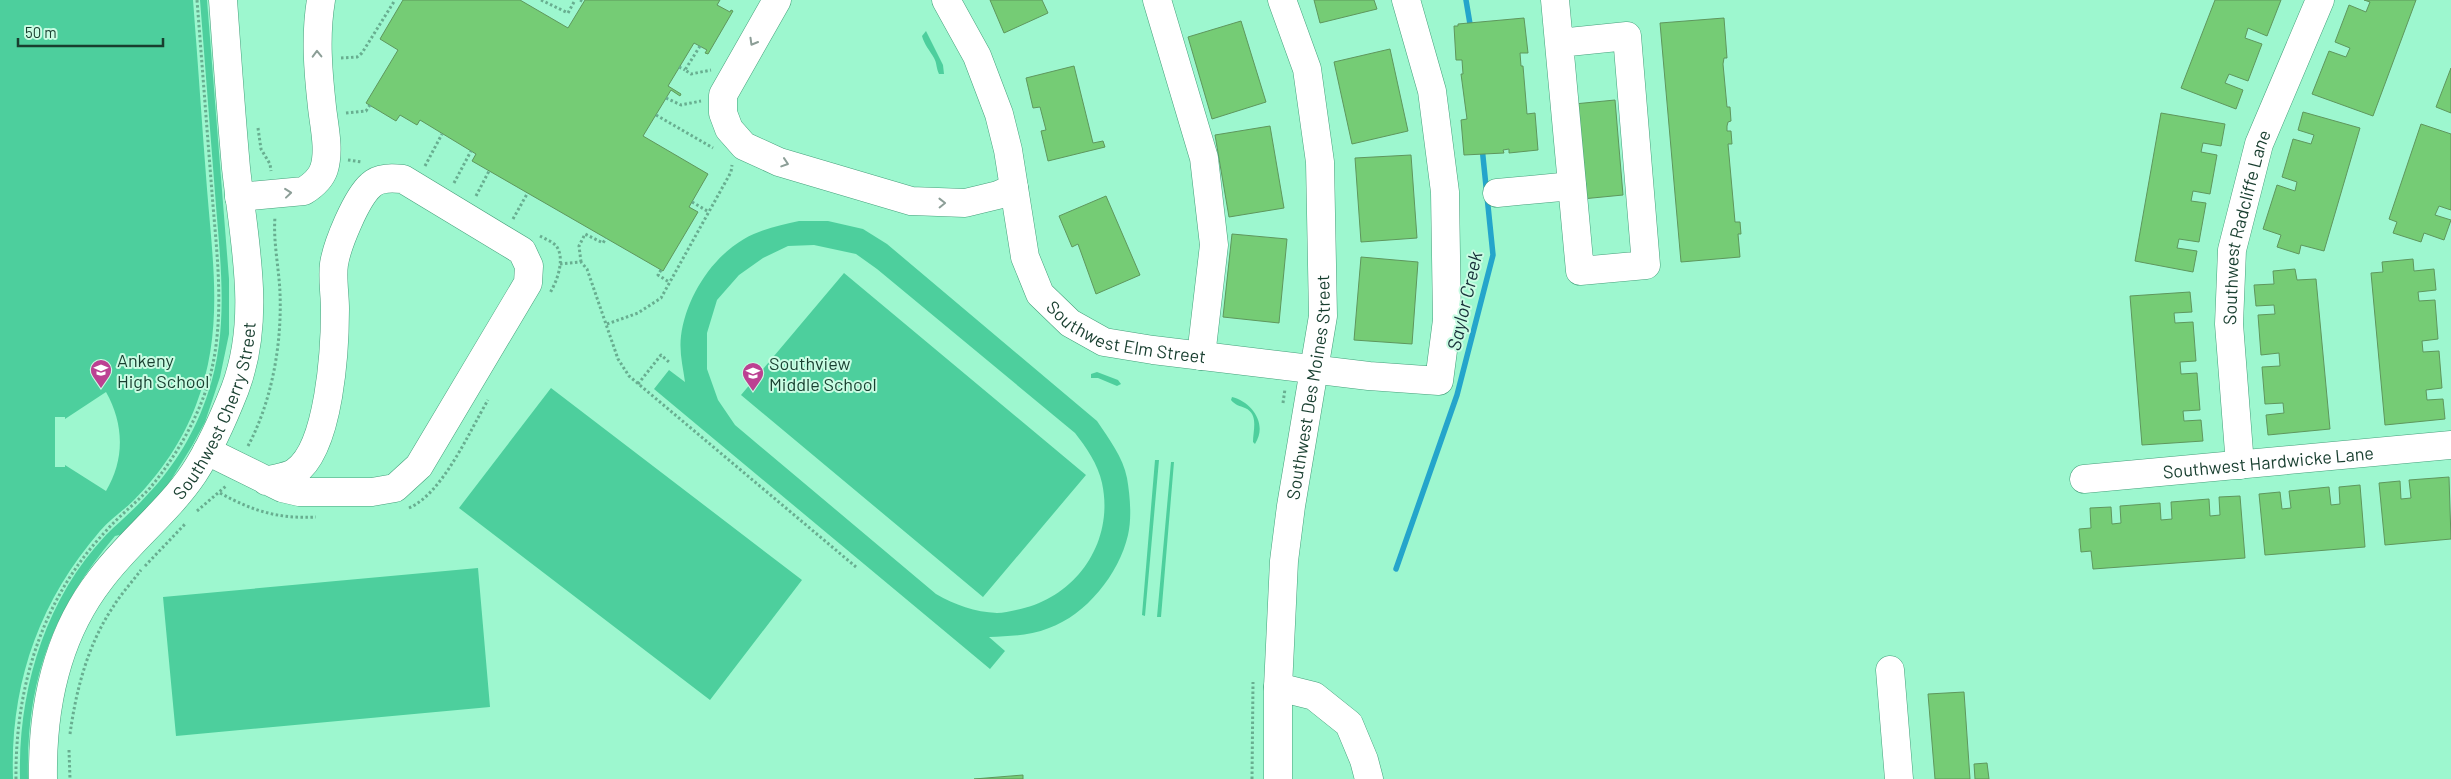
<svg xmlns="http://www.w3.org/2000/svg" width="2451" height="779" viewBox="0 0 2451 779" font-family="Barlow,sans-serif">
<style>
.green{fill:#4dcf9d;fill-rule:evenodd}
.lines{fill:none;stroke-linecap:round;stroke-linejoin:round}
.stream{stroke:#24a5cb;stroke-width:5.5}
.building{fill:#75cc75;stroke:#5e975d}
.minor-casing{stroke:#45a07b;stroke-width:29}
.path{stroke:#68ae90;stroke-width:3;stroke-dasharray:2.5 2.5;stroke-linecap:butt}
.minor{stroke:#fff;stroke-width:28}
.oneway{stroke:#8c9e97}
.labels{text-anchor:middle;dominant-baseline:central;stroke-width:4;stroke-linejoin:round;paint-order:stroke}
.street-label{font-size:18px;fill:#183e2f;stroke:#c9fce3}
.poi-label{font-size:18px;fill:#183e2f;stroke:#c9fce3;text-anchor:start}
.water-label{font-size:19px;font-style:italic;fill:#152e37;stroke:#c9fce3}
</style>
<rect width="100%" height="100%" fill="#9df7cf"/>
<path class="green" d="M0,0H193C198,63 202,126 207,189C213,265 224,332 196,405C183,440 160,474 134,500C123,511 110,519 100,531C38,603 10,685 13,779H0ZM106,392C124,424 125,459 106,491L65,465V467H55V417H65V419Z
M200,0H207L229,279V334L220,377L205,422L192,446L166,488L124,534L115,536C52,611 26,680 28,779H20C18,691 44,601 106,535C120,521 135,509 148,494C175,466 196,430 208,393C230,328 220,260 215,193C210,129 205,64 200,0Z
M926,31L943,65L944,74H939C936,68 937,63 934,58C930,51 924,44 922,36Z
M799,221H828L863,229L887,244L1097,421C1109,439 1123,457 1127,478C1130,495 1132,518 1128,535C1119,574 1086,615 1049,628C1029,636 1010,636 989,637L1005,651L990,669L654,389L669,370L685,382C683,367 679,352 681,336C686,298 711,258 744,239C761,229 781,225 799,221ZM814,245L856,254L877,269L1075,433C1086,447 1098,464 1102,483C1115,543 1075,599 1016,610C1010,611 1003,613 997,613C975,612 955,605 936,594L735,425L718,400L707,369V333L717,300L739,275L763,258L788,246Z
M844,273L1086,475L983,597L741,395Z
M1097,372L1118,380L1121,384L1117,386L1098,378H1091V374Z
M551,388L802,580L710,700L459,508Z
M1232,397C1252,402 1268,424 1255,444L1253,442C1253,430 1259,414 1245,408C1240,406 1235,405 1231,400Z
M1155,460H1159L1145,616L1142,615Z
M1171,462H1174L1161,617H1157Z
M478,568L490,707L176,736L163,597Z"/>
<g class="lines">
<path class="stream" d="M1466,0L1471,30
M1396,569L1457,395L1493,255L1482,147"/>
</g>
<path class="building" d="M403,0H520L568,28L585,0H720L717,5L730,12L731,10L733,11L708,54L705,53L707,50L694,43L668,86L681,94L680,96L671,90L643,136L708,174L689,207L698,212L663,271L472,161L476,154L420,120L417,125L400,115L396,121L366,103L398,50L380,39Z
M990,0H1042L1048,13L1004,33Z
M1314,0H1374L1377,9L1320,23Z
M2215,0H2281L2267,36L2248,28L2245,38L2262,44L2248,81L2229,74L2225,83L2243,90L2236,109L2181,88Z
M2364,0H2416L2373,116L2312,94L2329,51L2346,57L2350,48L2335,42L2349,5L2366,12L2370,2Z
M1524,18L1528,53H1520L1521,66H1523L1527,114L1535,113L1538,150L1509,153V149L1503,150L1504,153L1464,155L1461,120L1467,119L1461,74H1463L1462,60H1456L1454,26H1458V24Z
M1724,18L1727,58H1724L1723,64L1727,107H1730L1731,121L1728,122L1727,126V131H1731L1732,144H1728L1735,222H1740L1741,234H1738L1740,257L1681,262L1660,23Z
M1241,21L1266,102L1212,119L1188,37Z
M1390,49L1408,131L1352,144L1334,62Z
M1074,66L1093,143L1103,141L1105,147L1048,161L1041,131L1046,130L1040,107L1033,108L1026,78Z
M2451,68V113L2436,107Z
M1615,100L1623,195L1582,199L1574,104Z
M2303,112L2360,128L2324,251L2301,245L2299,254L2277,247L2281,235L2263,229L2277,185L2295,191L2297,182L2282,177L2293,139L2311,144L2314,135L2298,130Z
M2161,113L2225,124L2221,146L2203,143L2201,152L2217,155L2210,194L2193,191L2191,201L2206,203L2199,242L2179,239L2177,248L2197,251L2193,272L2135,261Z
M2421,124L2451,134V210L2439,206L2435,215L2451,220L2444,240L2424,233L2421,242L2393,233L2397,222L2389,219Z
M1270,126L1284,208L1229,217L1215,135Z
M1411,155L1417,238L1361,242L1355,158Z
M1106,196L1140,275L1096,294L1078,244L1072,247L1059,216Z
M1232,234L1287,239L1279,323L1223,317Z
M1361,257L1418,262L1412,344L1354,340Z
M2413,259L2414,271L2434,269L2436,290L2418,292L2419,301L2435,300L2438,339L2422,341L2423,352L2439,351L2442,388L2426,390L2427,400L2443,399L2445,419L2385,425L2371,273L2383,272L2382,262Z
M2295,269L2297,280L2316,279L2330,429L2268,435L2266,415L2284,413L2283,403L2265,404L2262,367L2280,366L2279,353L2261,355L2258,315L2275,314L2274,305L2256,306L2254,285L2274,284L2273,271Z
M2190,292L2192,312L2174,313L2175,323L2193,322L2196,361L2180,362L2181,374L2197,373L2200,410L2183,411L2184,421L2201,420L2203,441L2142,445L2130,296Z
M2449,477L2451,539L2385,545L2379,483L2400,481L2401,499L2411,498L2409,480Z
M2360,485L2365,547L2265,555L2259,494L2280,492L2282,509L2291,508L2289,491L2329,487L2331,505L2340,504L2339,487Z
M2240,496L2245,558L2093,569L2091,551L2081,552L2079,529L2091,528L2090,508L2111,507L2112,524L2121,523L2120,506L2160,503L2161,520L2172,519L2171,502L2209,499L2210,516L2220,515L2219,497Z
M1964,692L1970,779H1935L1928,694Z
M1987,763L1989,779H1975L1974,764Z
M1023,775V779H974Z"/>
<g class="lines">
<g class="minor-casing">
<g id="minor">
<path d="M777,0L723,95V113L729,129L744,146L779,162L911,201L965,203L998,195L1014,188"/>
<path id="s1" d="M946,0L977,56L999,114L1008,150L1025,257L1040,294L1070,323L1104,342L1153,350L1369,376L1439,381L1447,320L1445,192L1432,91L1406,0"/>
<path d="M1157,0L1204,158L1214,245L1201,356"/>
<path d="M1555,0L1580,271L1646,265L1627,36L1559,43"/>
<path d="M1497,193L1572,186"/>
<path d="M239,197L304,191C312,186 321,178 324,169C330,150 324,126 322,107C318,71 315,36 321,0"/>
<path d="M207,451L282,488L299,492H372L395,488L419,466L528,283L529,266L522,251L403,179C393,178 379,177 371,185C356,198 337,245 334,264C332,278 335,295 335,309C335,348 330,448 295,472C288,477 275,478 266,481"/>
<path id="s2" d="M2240,465L2229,324L2232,250L2259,144L2320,0"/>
<path id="s3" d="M2084,479L2451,445"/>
<path d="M1890,670L1899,779"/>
<path d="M1278,687L1314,696L1349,724L1364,760L1369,779"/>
<path id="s4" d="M43,779C42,709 56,637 100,580C128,542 168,512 194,473C211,447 224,417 235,389C262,317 244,242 236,168C231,112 227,56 223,0"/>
<path id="s5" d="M1278,779V687L1284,561L1291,506L1323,316L1320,162L1307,69L1282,0"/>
</g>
</g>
<path class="path" d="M541,0L568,13L575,0
M580,0L584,2
M700,46L685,70L691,74L711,70
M341,58L357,57L362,53L395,0
M679,67L685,70
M666,98L681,105L701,101
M346,113L366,111L370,105
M656,115L713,148
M258,128L261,149L270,164L271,171
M348,160L362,162
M425,166L442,134
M454,183L471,151
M476,196L489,171
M692,202L709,212
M513,219L527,194
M540,236C545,239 554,242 557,247C565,260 557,281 550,293
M581,262L579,246L585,234L603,243L606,238
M560,264L581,262L587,269L618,359L629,376L856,567
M661,270L658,275L669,282
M607,324L638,313L661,298L731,172L732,165
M638,384L661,355L669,362
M1283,403L1285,389
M248,446C272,401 282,344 280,293C279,268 273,242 275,217
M220,493C253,511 278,519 316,517
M409,508C443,493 469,432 488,400
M197,511L226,486
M145,566L186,523
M70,734C76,690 88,644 113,607C121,594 132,582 141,570
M69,750L70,779
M16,779C15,688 42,599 105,532C119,516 136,503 150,488C174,459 194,425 206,390C227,326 217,258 212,193C207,129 202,64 197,0
M1252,779L1253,682"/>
<use href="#minor" class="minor"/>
</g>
<defs><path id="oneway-chevron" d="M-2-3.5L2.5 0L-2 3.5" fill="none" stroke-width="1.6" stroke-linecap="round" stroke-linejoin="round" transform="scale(1.25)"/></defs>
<g class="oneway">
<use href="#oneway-chevron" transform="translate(753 42) rotate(120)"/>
<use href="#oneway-chevron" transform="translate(317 54) rotate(-91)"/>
<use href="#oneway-chevron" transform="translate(785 163) rotate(18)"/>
<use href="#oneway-chevron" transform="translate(288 193) rotate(-6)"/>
<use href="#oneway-chevron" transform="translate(942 203) rotate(-1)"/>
</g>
<defs>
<g id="school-pin" transform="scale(1.125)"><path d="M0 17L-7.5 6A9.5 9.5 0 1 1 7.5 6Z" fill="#bc4192" stroke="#c9fce3"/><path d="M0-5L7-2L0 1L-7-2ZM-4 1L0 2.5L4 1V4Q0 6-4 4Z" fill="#fff"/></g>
</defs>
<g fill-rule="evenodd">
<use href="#school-pin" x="101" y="370"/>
<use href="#school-pin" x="753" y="373"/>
</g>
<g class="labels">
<g class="street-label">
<text stroke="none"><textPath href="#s2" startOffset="240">Southwest Radcliffe Lane</textPath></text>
<text stroke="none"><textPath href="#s1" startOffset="410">Southwest Elm Street</textPath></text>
<text stroke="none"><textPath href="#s5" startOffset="394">Southwest Des Moines Street</textPath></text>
<text stroke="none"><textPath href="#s4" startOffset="420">Southwest Cherry Street</textPath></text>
<text stroke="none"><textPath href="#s3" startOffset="185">Southwest Hardwicke Lane</textPath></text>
</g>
<g class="poi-label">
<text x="117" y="360">Ankeny<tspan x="117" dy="21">High School</tspan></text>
<text x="769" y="363">Southview<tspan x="769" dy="21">Middle School</tspan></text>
</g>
<g class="water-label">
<text transform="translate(1464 301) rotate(-77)">Saylor Creek</text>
</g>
</g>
<path d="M18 38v8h145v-8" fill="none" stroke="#183e2f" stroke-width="2.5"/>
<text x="25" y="38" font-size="15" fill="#183e2f" stroke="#c9fce3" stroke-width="4" paint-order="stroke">50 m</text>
</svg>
